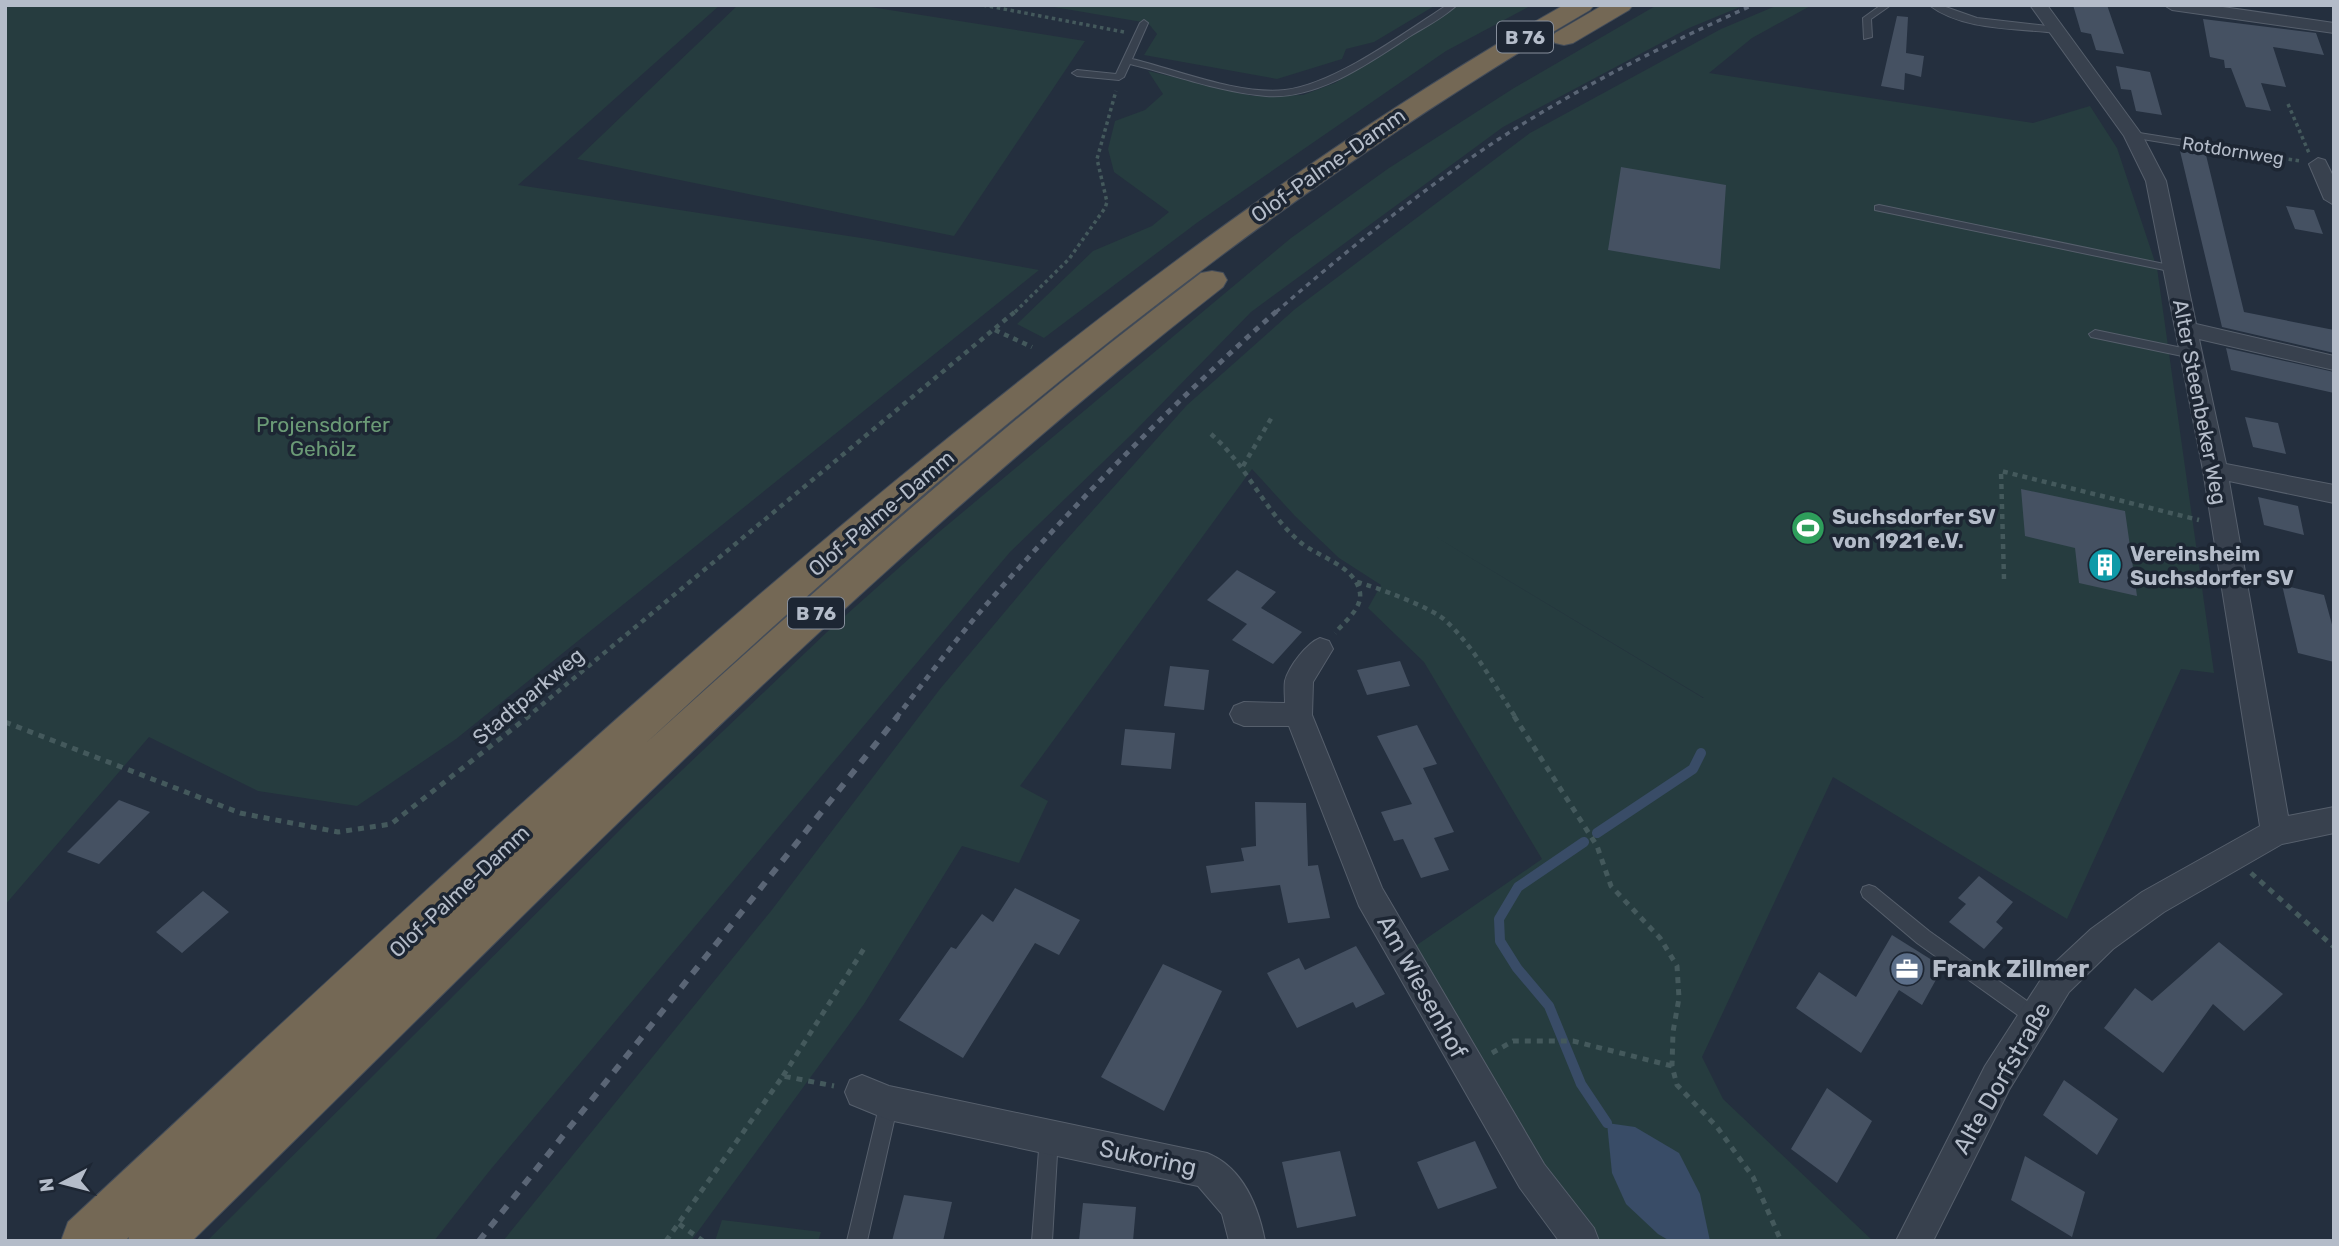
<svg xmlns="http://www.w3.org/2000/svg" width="2339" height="1246" viewBox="0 0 2339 1246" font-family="Rubik,sans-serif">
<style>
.green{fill:#263c3f;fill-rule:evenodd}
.water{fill:#394c67}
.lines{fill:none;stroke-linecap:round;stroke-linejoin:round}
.stream{stroke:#394c67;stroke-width:10}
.building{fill:#455162}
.lane-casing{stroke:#565f6c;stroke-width:2}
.street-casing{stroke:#565f6c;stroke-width:2}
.highway-casing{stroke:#434c59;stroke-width:2}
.path-far2{stroke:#44595c;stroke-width:3.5;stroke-dasharray:3.5 3.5;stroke-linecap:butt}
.path-far1{stroke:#44595c;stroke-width:4.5;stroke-dasharray:5 5;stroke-linecap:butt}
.path{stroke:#44595c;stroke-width:5;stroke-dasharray:6 6;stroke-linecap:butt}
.lane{fill:#38414e;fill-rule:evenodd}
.street{fill:#38414e;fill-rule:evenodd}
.highway{fill:#746855;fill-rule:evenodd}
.rail-far2{stroke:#5a6575;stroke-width:3.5;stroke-dasharray:5 5;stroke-linecap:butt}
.rail-far1{stroke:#5a6575;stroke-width:5;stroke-dasharray:6 6;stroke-linecap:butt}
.rail{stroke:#5a6575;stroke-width:6;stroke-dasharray:9 9;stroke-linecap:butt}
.labels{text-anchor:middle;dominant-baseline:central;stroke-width:7;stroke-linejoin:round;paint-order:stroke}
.far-street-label{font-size:18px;fill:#b4bcc9;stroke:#1d2633}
.shield{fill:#1d2633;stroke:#878f9c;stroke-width:2}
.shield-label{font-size:19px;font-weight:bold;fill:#b4bcc9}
.street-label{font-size:21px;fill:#b4bcc9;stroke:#1d2633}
.park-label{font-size:21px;fill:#6b9a76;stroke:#1d2633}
.poi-label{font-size:21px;font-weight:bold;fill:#b4bcc9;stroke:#1d2633;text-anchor:start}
.near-poi-label{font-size:24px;font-weight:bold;fill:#b4bcc9;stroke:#1d2633;text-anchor:start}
.near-street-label{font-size:24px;fill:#b4bcc9;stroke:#1d2633}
</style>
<rect width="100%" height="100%" fill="#242f3e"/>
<path class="green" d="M5,5H720L518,185L868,239L1039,270L456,739L357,806L258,791L149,737L5,905Z
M738,5H858L1085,41L954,236L577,159Z
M1042,5H1436L1374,42L1346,49L1342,59L1277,79L1144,55L1157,34L1148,23Z
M1459,5H1532L1446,51L1198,222L1044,338L1017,324L1093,251L1152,226L1169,212L1114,172L1108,149L1115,121L1145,110L1163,94L1148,71L1253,96L1303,95L1335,83Z
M1657,5H1745L1689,28L1503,127L1251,312L1133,433L1010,552L491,1169L434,1241H207L637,813L827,632L939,532L1291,238L1389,168L1514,88Z
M1778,5H1812L1752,38L1709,73L2033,123L2090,106L2117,148L2157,268L2214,673L2181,669L2067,919L1833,777L1702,1057L1723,1099L1873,1241H1594L1544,1170L1414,947L1542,859L1424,662L1368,608L1381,585L1339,558L1295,516L1252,469L1020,786L1048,801L1019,863L962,846L864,1004L691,1241H503L771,911L940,689L1051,557L1187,405L1295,309L1530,133L1721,29ZM1426,531L1704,698H1703Z
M722,1220L821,1232L818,1241H715Z"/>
<path class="water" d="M1607,1123L1635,1127L1679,1153L1700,1194L1710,1241H1670L1658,1234L1626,1204L1612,1173Z"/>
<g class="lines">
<path class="stream" d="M1597,833L1693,769L1701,753
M1584,842L1518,887L1499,919L1500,941L1517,968L1549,1006L1581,1084L1607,1123"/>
</g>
<path class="building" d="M2073,5H2107L2124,54L2096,50L2091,34L2081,32Z
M1897,16L1908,17L1906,53L1924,56L1921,77L1905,73L1904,90L1881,86Z
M2203,19L2316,33L2324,55L2273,47L2286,87L2261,83L2271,111L2246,107L2231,68H2225L2224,60L2210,57Z
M2116,66L2150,72L2162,115L2136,111L2131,90L2121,89Z
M2180,151L2206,155L2244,312L2334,330V353L2222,327Z
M1621,167L1726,185L1720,269L1608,250Z
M2286,206L2314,210L2323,234L2295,229Z
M2226,348L2334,372V393L2231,370Z
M2245,417L2278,423L2286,454L2253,447Z
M2021,489L2125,511L2137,596L2079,583L2075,548L2025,536Z
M2258,497L2298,506L2304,535L2264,525Z
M1237,570L1276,592L1261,608L1302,632L1273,664L1232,640L1247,624L1207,600Z
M2282,585L2324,595L2334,632V662L2298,653Z
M1400,661L1410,686L1367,695L1357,670Z
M1170,666L1209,670L1204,710L1164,706Z
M1417,725L1437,764L1423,768L1454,832L1434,838L1449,870L1421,878L1403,839L1394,841L1381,812L1412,804L1377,736Z
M1125,729L1175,733L1171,769L1121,765Z
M119,800L150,812L99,864L67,852Z
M1255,802L1306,803L1308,866L1318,865L1330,918L1288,923L1280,885L1211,893L1206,866L1244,861L1241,848L1256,846Z
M1979,876L2013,902L1996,922L2003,928L1984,949L1949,922L1966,904L1958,898Z
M1015,888L1080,920L1059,955L1035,943L963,1058L899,1020L951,947L956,949L982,914L993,922Z
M203,891L229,912L182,953L156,932Z
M1892,935L1943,967L1922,1005L1899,990L1861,1053L1796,1008L1819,972L1856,997Z
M2219,942L2283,994L2244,1031L2213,1004L2163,1073L2104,1028L2135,988L2152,1001Z
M1356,946L1385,994L1356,1008L1353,1002L1297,1028L1267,973L1299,958L1305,970Z
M1163,964L1222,991L1164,1111L1101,1077Z
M2064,1080L2118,1119L2097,1155L2043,1115Z
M1827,1088L1872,1121L1837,1183L1791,1149Z
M1475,1141L1497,1188L1438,1209L1417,1162Z
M1340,1151L1356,1216L1297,1228L1282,1162Z
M2025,1156L2085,1192L2072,1237L2011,1200Z
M904,1195L952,1202L943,1241H892Z
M1083,1203L1136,1207L1133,1241H1079Z"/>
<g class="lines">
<g class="lane-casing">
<path id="lane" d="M1447,5H1457C1444,17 1427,26 1412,35C1370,62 1319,100 1266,96C1219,92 1175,75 1130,64L1124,77L1119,80L1077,76L1072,73L1077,70L1116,74L1140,23L1144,20L1148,23L1132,59C1178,70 1237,95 1285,90C1335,84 1404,33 1447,5Z
M1881,5H1891L1871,19L1872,37L1864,39L1863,18Z
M1929,5H1940L1977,18L2057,27L2061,30L2057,33C2016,28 1963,31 1929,5Z
M2133,132L2240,149L2245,152L2240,155L2130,137V133Z
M1879,205L2174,266L2179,269L2174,272L1875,210V206Z
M2095,330L2192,350L2198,354L2192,358L2091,337L2089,334Z
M1869,885L1875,887L1929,931L2041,1011L2044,1017L2041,1023L2035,1025L2029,1023L1917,943L1863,897L1861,892L1863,887Z
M889,1094L895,1097L898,1103L867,1241H847L880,1103L883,1097Z
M1049,1128L1055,1131L1058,1137L1052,1241H1032L1040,1137L1043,1131Z"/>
</g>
<g class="street-casing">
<path id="street" d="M2030,5H2047L2142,135L2166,181L2196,324L2334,356V370L2199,339L2226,464L2334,485V503L2229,481L2288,816L2334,807V833L2282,844L2164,912L2113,949L2069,992L2009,1090L1933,1241H1896L1985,1066L2047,970L2091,929L2142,892L2260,826L2203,470L2146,181L2124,136Z
M2164,5H2209L2334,23V33L2172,10Z
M2318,158L2325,160L2334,178V205L2324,199L2309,164Z
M1320,638L1329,641L1333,649L1313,682L1312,715L1382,888L1544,1164L1594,1228L1599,1241H1559L1520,1188L1359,906L1289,726H1244L1234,722L1230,714L1234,706L1244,702L1285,703C1285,696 1284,687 1285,681C1289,666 1307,643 1320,638Z
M862,1075L889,1086L1207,1153C1242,1167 1258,1205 1265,1241H1229L1222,1214L1198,1186L889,1120L850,1104L845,1092L850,1080Z"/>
</g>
<g class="highway-casing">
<path id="highway" d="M1564,5H1594L1590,10C1245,211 938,472 646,743C826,580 1008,419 1201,273L1212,271L1223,273L1227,280L1223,287C853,575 527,914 192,1241H128L129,1237L125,1241H61L68,1222C367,944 664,664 983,410C1168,262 1358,122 1564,5Z
M1603,5H1633L1629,10L1573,43L1564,45L1555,43L1552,38L1555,33Z"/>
</g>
<path class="path-far2" d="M983,5L1124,32
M2288,104L2309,153
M2254,154L2300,161
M1015,312L1069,259L1105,208L1107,202L1097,159L1116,91"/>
<path class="path-far1" d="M995,330L1032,347
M1211,434C1247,465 1264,511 1300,542C1318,557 1356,566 1360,593C1362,609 1344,622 1335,633
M1243,466L1272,417
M2004,579L2001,471L2199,520
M1357,582C1376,587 1433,608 1446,621C1475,648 1494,685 1516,718
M526,718L1017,310"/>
<path class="path" d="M1514,716L1597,846L1611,886L1660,938L1677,966L1679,998L1673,1032L1672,1066L1677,1085L1717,1127L1753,1177L1781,1241
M5,722L240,813L338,832L391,824L529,716
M2251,873L2334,947
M1492,1053L1513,1041H1573L1672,1066
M783,1076L865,947
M679,1224L703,1241
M666,1241L783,1076L834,1086"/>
<use href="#lane" class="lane"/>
<use href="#street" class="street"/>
<use href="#highway" class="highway"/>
<path class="rail-far2" d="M1276,312C1346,251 1421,190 1499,139C1579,87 1666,44 1753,5"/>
<path class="rail-far1" d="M896,718C928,677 959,635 993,597C1082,496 1177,399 1278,310"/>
<path class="rail" d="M479,1241L898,716"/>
</g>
<defs>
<g id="stadium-disc" transform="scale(1.75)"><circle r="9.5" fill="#2e9e5b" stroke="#1d2633"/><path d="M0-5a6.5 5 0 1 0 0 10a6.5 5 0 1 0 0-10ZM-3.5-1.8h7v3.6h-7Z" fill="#fff"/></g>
<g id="building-disc" transform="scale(1.75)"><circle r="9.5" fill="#0f9aa8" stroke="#1d2633"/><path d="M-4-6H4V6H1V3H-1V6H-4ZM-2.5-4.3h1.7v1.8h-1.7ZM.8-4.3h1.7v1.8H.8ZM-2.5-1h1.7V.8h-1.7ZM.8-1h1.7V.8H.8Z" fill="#fff"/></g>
<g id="office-disc" transform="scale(1.75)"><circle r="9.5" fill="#5c6f8a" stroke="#1d2633"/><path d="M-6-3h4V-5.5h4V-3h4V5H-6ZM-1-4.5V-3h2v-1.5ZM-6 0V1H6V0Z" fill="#fff"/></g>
</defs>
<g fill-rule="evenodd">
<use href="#stadium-disc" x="1808" y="528"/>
<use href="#building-disc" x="2105" y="565"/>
<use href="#office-disc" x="1907" y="969"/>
</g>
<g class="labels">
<g class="far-street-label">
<text transform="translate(2233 151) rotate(9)">Rotdornweg</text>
</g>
<g class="shield">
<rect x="1497" y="21.5" width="56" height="31" rx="5"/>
<rect x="788" y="597.5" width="56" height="31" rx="5"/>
</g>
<g class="shield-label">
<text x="1525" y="37">B 76</text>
<text x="816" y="613">B 76</text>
</g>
<g class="street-label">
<text transform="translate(1328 165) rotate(-35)">Olof-Palme-Damm</text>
<text transform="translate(2200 402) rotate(79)">Alter Steenbeker Weg</text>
<text transform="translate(881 513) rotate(-40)">Olof-Palme-Damm</text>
<text transform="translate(528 696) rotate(-40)">Stadtparkweg</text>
<text transform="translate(459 891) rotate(-43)">Olof-Palme-Damm</text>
</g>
<g class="park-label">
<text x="323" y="424">Projensdorfer<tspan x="323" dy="24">Gehölz</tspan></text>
</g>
<g class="poi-label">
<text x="1832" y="516">Suchsdorfer SV<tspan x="1832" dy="24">von 1921 e.V.</tspan></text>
<text x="2130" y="553">Vereinsheim<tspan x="2130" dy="24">Suchsdorfer SV</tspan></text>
</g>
<g class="near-poi-label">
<text x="1932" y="969">Frank Zillmer</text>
</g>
<g class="near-street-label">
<text transform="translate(1422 987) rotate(61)">Am Wiesenhof</text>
<text transform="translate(2002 1078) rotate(-60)">Alte Dorfstraße</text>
<text transform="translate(1148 1158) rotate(12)">Sukoring</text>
</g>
</g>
<rect width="2339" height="1246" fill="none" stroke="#b4bcc9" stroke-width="14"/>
<g transform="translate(63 1183) rotate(263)" stroke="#1d2633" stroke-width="5" paint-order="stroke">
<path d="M0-5L12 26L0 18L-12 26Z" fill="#b4bcc9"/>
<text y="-10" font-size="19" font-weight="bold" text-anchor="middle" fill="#b4bcc9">N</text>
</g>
</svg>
